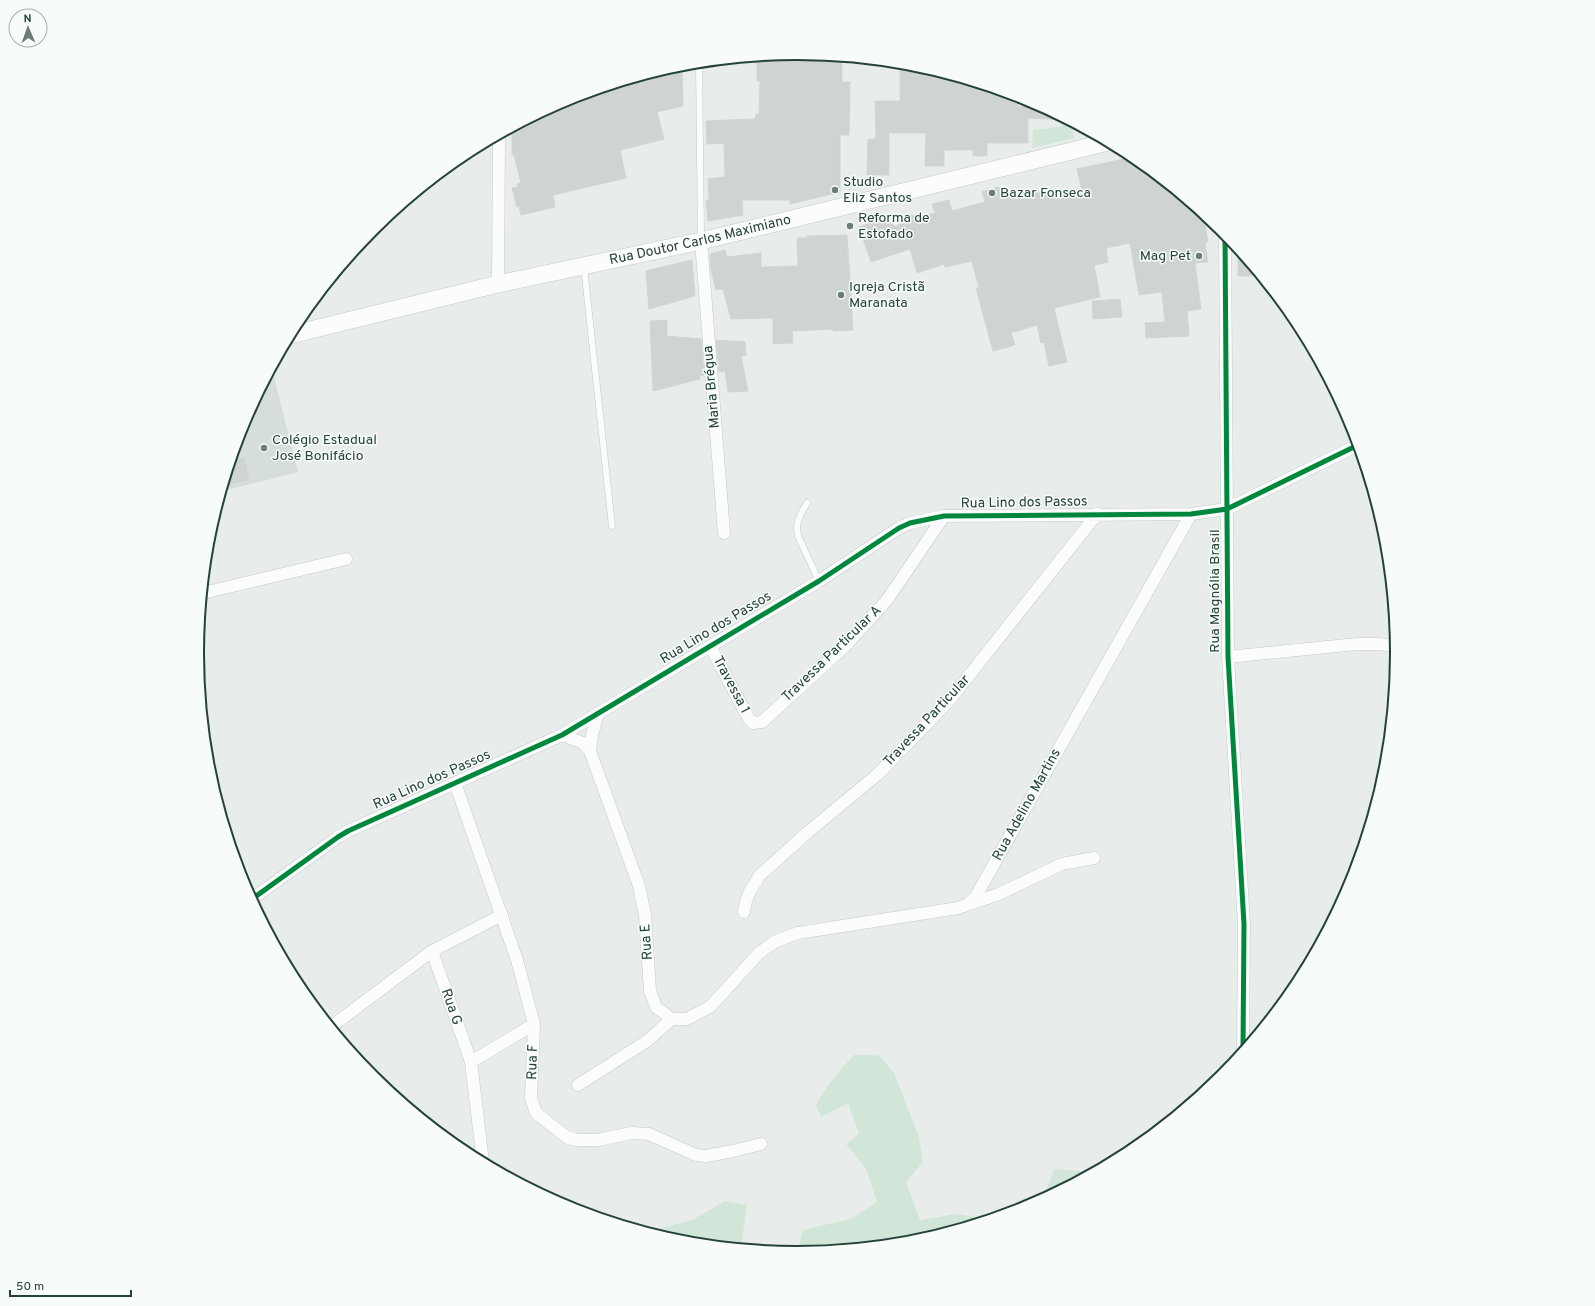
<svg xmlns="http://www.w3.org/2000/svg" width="1595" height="1306" viewBox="0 0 1595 1306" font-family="Overpass,sans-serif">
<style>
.built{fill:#d6dedb}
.green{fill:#d1e6d8}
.building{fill:#cfd4d2;stroke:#d1d6d4}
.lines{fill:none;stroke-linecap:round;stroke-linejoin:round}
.lane-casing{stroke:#c5cac8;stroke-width:7}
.street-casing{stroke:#c5cac8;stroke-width:13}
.secondary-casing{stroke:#c3cbc8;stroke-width:18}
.lane{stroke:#fcfcfc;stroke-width:6}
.street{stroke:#fcfcfc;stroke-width:12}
.secondary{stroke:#fcfcfc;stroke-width:17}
.cycleway-casing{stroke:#f7fbf9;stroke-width:8}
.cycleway{stroke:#00873e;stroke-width:5}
.poi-dot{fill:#697e78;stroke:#f7fbf9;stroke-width:1.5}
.labels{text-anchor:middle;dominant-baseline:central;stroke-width:3;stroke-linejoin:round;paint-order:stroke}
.poi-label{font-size:14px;fill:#24423a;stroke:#f7fbf9;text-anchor:start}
.street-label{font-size:14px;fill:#24423a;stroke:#f7fbf9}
.rim{fill:none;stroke:#24423a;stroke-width:2}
</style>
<rect width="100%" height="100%" fill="#e8edeb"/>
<path class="built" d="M272,369L298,472L223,491L243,423Z"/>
<path class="green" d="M1072,125L1074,138L1032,148L1033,130Z
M854,1055H879L894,1073L919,1137L923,1162L906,1182L920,1220L956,1214L989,1219L914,1242L797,1253L803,1230L850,1219L877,1202L866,1169L846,1144L859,1134L848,1103L821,1117L816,1105C826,1086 839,1071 854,1055Z
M1054,1169L1081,1171L1089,1174L1043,1199Z
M725,1201L747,1205L741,1247L680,1241L653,1233L654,1230L692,1220Z"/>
<path class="building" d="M798,53L842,57V82H850L849,135H840V192L790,204V200H742L743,215L708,221L706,200H709L708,179L725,177L724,143L707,144L706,121L755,119L756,114H759L760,81H757V57Z
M900,68H926L1018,96V107L1041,106L1066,120L1028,118V143H987V156H973V150H944V166H925L926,133H889V175H867L868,139H876L875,101H900Z
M652,73H682L683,106L657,112L664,139L620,150L626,178L553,195L555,207L521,215L519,206L517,207L512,188L518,187L517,184L521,183L514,155H512V130L521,128V124L568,99Z
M1134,157L1203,213L1208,242H1205L1208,262L1195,263L1201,309L1187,311L1189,336L1146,338L1145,323L1165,322L1162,292L1139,295L1130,243L1106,248L1108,262L1094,265L1100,297L1054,308L1067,362L1049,366L1044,342L1041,343L1037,325L1011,333L1015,345L993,351L976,288H979L972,261L945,267L944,264L917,273L910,249L871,262L859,227L874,222L887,221L896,227L904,217L911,215L918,217L935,213L932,204L949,200L952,211L985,202L982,192L999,187L1003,199L1030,193L1031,194L1049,190L1050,196L1082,190L1077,169Z
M847,235L853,330L833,331V329L792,331L793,343L773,344V318L731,319L723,289L716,290L711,270L710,254L725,250L727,257L761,253V267L798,266L797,238H807V236Z
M1238,248L1244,255L1259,274H1251V276H1238Z
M692,260L695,296L649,309L646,271Z
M1120,299L1122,317L1093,319L1092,301Z
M667,320V336L701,339L704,375L699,376L700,379L653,391L650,321Z
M716,340L745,342L746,355L741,356L748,391L728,392L725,371L719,372Z
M244,458L249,480L224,485L232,461Z"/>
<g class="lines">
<g class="lane-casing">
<path id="lane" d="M699,63L701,239
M584,267L612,526
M807,503C800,516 795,521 798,536L819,581"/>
</g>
<g class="street-casing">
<path id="street" d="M1225,233L1228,657L1244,924L1243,1051
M701,241L724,533
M498,284L499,135
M203,593L346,559
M710,646L749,719L753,723L762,722L845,646L887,600L944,516
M1228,657L1357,644H1379L1397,646
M562,735L583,743L590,751L639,886L645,915L650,991L656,1007L672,1019H687L711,1006L759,953L776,941L798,933L958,908L999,894L1062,864L1094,858
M590,751L592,735L598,713
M455,783L517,960L534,1024L531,1098L536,1113L568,1138L578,1140H598L632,1133L649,1134L696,1155L706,1156L733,1151L761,1144
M252,899L338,837L348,831L562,735L819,581L899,528L910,523L944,516L1191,514L1227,509L1358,445
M968,904L976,896L1191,514
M744,912L746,901L750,891L760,875L808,832L878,774L948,702L1097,514
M432,951L471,1062L483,1162
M332,1026L432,951L502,915
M471,1062L534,1024
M578,1085L647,1041L672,1019"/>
</g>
<g class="secondary-casing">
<g id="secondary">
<path id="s1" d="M290,335L498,284L701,241L1108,142"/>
</g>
</g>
<use href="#lane" class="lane"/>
<use href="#street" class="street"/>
<use href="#secondary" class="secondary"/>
<g class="cycleway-casing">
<path id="cycleway" d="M1225,233L1228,657L1244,924L1243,1051
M252,899L338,837L348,831L562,735L819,581L899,528L910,523L944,516L1191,514L1227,509L1358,445"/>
</g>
<use href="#cycleway" class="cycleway"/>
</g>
<g class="poi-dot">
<circle cx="835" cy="190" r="4"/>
<circle cx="992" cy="193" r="4"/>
<circle cx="850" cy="226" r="4"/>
<circle cx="1199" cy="256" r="4"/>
<circle cx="841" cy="295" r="4"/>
<circle cx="264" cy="448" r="4"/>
</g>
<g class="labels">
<g class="poi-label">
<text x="843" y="182">Studio<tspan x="843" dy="16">Eliz Santos</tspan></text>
<text x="1000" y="193">Bazar Fonseca</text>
<text x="858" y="218">Reforma de<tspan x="858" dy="16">Estofado</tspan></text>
<text x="1191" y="256" text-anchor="end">Mag Pet</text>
<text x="849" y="287">Igreja Cristã<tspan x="849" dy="16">Maranata</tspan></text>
<text x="272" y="440">Colégio Estadual<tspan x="272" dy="16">José Bonifácio</tspan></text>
</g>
<g class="street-label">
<text stroke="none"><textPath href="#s1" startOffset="421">Rua Doutor Carlos Maximiano</textPath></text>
<text transform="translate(712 387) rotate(-95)">Maria Brégua</text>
<text transform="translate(1024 503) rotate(-1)">Rua Lino dos Passos</text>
<text transform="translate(1215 591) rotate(-90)">Rua Magnólia Brasil</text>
<text transform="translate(716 628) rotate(-31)">Rua Lino dos Passos</text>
<text transform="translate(832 654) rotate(-44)">Travessa Particular A</text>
<text transform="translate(731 685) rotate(62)">Travessa 1</text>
<text transform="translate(927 721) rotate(-47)">Travessa Particular</text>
<text transform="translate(432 780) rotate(-24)">Rua Lino dos Passos</text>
<text transform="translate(1027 805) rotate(-61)">Rua Adelino Martins</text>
<text transform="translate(647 942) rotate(-94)">Rua E</text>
<text transform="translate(451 1007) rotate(71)">Rua G</text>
<text transform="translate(533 1062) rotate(-88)">Rua F</text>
</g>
</g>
<path d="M0 0H1595V1306H0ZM204 653a593 593 0 1 1 1186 0a593 593 0 1 1-1186 0Z" fill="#f7fbf9" fill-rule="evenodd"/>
<path class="rim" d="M204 653a593 593 0 1 1 1186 0a593 593 0 1 1-1186 0Z"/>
<g transform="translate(28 28) rotate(358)"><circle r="19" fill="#f7fbf9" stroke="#a3b1ad"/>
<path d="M0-3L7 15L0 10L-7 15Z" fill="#697e78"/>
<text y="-6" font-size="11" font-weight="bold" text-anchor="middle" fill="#24423a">N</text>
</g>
<path d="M10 1290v6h121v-6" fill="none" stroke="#24423a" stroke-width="2"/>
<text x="16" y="1290" font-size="12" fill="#24423a" stroke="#f7fbf9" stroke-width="3" paint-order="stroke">50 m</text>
</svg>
